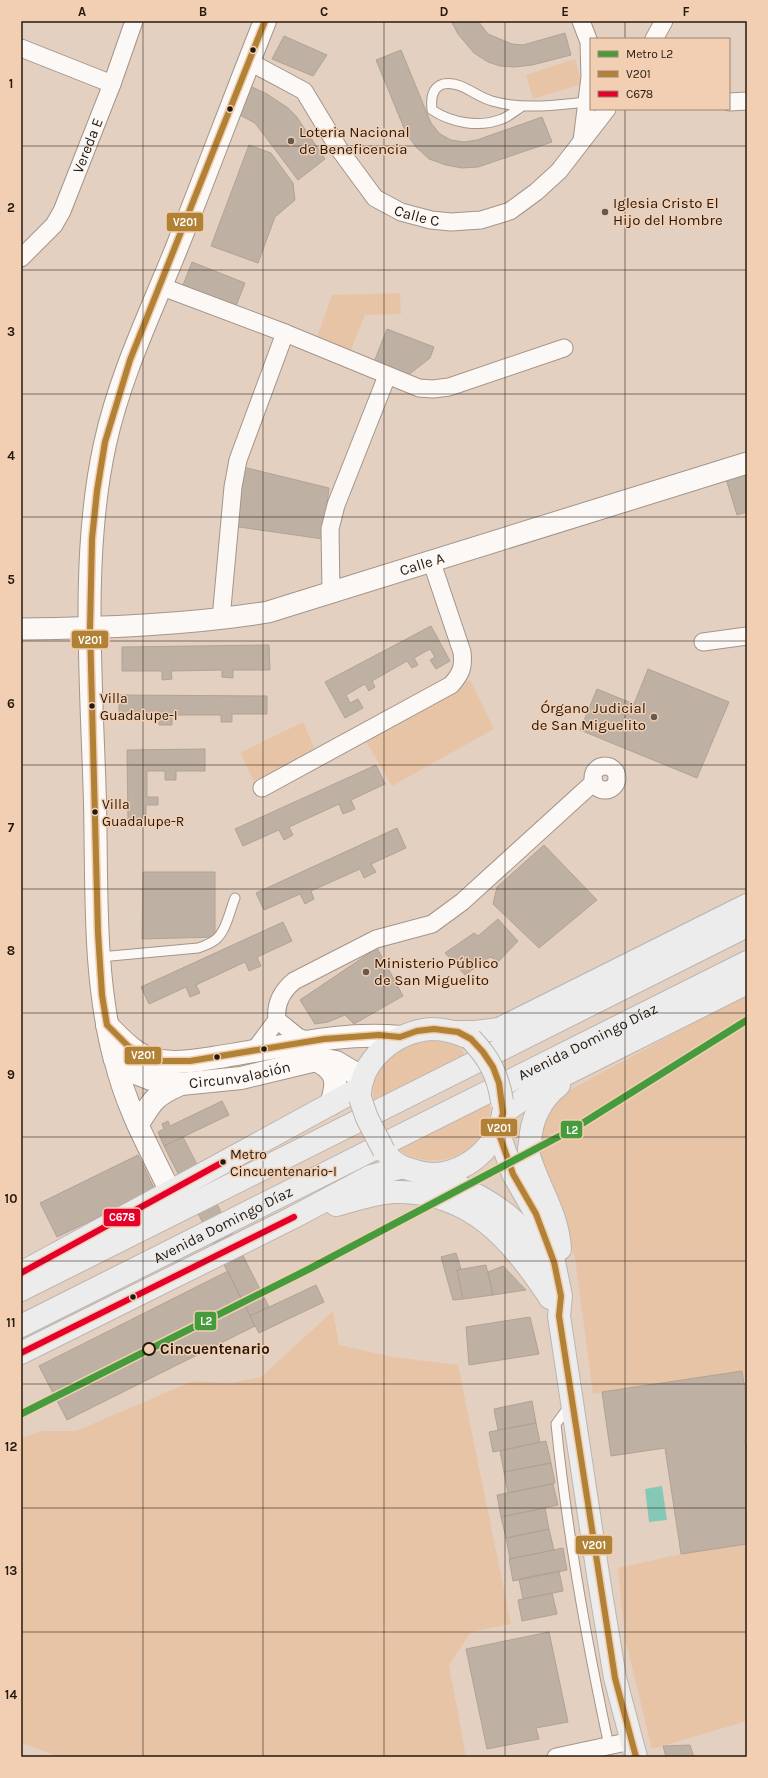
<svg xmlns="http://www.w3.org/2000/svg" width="768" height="1778" viewBox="0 0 768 1778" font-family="Karla,sans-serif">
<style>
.green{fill:#e8c4a7}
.water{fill:#86c8b7}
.building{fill:#bfb0a4;stroke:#b1a296}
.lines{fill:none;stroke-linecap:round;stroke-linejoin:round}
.service-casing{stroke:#a39589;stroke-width:11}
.minor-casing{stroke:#a39589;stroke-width:19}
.tertiary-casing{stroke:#a39589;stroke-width:23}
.secondary-casing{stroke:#a39589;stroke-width:24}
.primary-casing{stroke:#bdb4ac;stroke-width:24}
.service{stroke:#fbf8f6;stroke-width:9}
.minor{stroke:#fbf8f6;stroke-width:17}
.tertiary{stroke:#fbf8f6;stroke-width:21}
.secondary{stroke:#fbf8f6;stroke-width:22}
.primary{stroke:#ececec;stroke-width:22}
.primary-bridge-casing{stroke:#bdb4ac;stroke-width:24;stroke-linecap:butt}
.primary-bridge{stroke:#ececec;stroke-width:22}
.bus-1-casing{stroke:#f2cfb3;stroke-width:9}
.bus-2-casing{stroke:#f2cfb3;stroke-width:9}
.bus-1{stroke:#b18136;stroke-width:6}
.bus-2{stroke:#e4002b;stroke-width:6}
.metro-1-casing{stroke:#f2cfb3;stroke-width:10}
.metro-1{stroke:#469b3c;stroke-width:7}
.grid{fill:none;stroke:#25190e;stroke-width:1;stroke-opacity:0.55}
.bus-dot{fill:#25190e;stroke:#f2cfb3;stroke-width:1.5}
.poi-dot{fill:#68594d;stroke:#f2cfb3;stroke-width:1.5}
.stop-dot{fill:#f2cfb3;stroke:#25190e;stroke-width:2}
.labels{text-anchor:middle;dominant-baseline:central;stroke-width:3;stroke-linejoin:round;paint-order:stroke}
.bus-label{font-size:14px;fill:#25190e;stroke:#f2cfb3;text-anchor:start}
.poi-label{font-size:15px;fill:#25190e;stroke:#f2cfb3;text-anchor:start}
.street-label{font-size:15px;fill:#25190e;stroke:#f2cfb3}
.stop-label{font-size:15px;font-weight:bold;fill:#25190e;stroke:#f2cfb3;text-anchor:start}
.line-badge{stroke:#f2cfb3;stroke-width:1.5}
.badge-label{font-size:11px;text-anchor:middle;font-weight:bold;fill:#fff}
.neatline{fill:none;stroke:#25190e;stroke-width:1.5}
.grid-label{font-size:13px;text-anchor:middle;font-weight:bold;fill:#25190e}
</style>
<rect width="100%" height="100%" fill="#e4d0c1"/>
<path class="green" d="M575,59L582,84L533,99L526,75Z
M400,293L401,314L365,315L348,357L315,343L332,295Z
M470,680L494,729L392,786L364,738Z
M303,722L316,752L254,781L240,753Z
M747,994V1402L742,1371L593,1394L575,1258L554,1200L539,1168L535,1131L548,1102Z
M432,1041C444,1042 461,1043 465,1056L374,1099C368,1078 390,1054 408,1046C415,1042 424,1042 432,1041Z
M490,1104C492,1110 489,1118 486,1125C470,1161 433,1169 400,1151L399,1149Z
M333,1311L339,1345L393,1357L458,1365L511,1624L471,1632L449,1665L466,1757H60L21,1743V1438L42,1431H76L193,1381L230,1383L261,1377Z
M747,1544V1721L652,1749L625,1638L618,1568L681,1554Z"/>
<path class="water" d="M662,1486L667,1520L649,1522L645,1489Z"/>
<path class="building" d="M451,21H478L488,34L512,44L523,45L565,33L571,55L532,65L515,67L500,66L488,62L474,53L458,34Z
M284,36L327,55L313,76L272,59Z
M401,50L431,123L440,134L451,140L464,142L477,140L542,117L552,142L478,167L462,168L446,165L429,159L416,147L406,133L376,60Z
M250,86L267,94L288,108L296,116L325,159L298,180L255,123L238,114Z
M249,145L271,153L293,183L295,200L275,217L258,263L211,246Z
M192,262L245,283L236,306L183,285Z
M387,329L434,347L430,358L403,379L372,367Z
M239,466L329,488L323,539L232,526Z
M745,473L747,480V512L737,515L726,479Z
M431,626L450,661L436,669L430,660L435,657L430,649L414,658L418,665L412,668L407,661L372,681L375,687L369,691L365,684L346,695L350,703L358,699L363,708L345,718L325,682Z
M269,645L270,670H233V678L222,677V670L171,671L172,679L162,680V671H122V647Z
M648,669L729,702L697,778L580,730L597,689L634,704Z
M119,695L267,696V714H232V722H221V715H172V725H159V715H119Z
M205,749V771H176V780H165V771H147V797H158V805H146V822H128L127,750Z
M376,765L385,784L351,800L355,809L343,814L339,804L289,827L293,835L284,840L279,830L243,846L235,829Z
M397,828L406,848L371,864L376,872L364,878L360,869L311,891L314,899L305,904L300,894L264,910L256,893Z
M544,845L597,900L539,948L493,904L497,887Z
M143,872H215V937L142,939Z
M498,919L518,941L499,961L490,957L465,975L445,953L474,933L478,936Z
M283,922L292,941L257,957L261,966L249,971L245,962L196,985L200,993L190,997L186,987L149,1004L141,987Z
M377,948L403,996L354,1024L345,1015L328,1022L315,1024L300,1000Z
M222,1101L229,1115L164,1146L158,1132L164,1129L162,1124L168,1121L170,1126Z
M183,1137L269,1307L250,1316L164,1146Z
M138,1155L155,1190L57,1237L40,1203Z
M456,1253L461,1269L457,1270L463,1299L453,1300L441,1257Z
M486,1265L493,1295L463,1299L457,1270Z
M503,1266L526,1290L493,1295L488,1272Z
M228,1271L255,1326L67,1420L39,1366Z
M316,1285L324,1302L259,1333L250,1316Z
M530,1317L539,1354L469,1365L466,1327Z
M742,1371L747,1402V1437L744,1438L747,1454V1544L681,1554L665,1448L611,1456L602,1392Z
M532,1401L536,1423L498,1430L494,1409Z
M536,1423L540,1442L493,1452L489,1432Z
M546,1441L551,1463L504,1472L500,1451Z
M551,1463L555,1483L508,1493L504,1472Z
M553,1484L558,1505L501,1517L497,1495Z
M545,1508L549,1529L506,1538L501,1517Z
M549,1529L554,1550L510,1559L506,1538Z
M563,1548L567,1570L513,1581L509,1559Z
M559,1571L563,1591L523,1599L519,1579Z
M552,1593L557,1614L522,1621L518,1600Z
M549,1632L568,1722L536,1728L539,1739L487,1749L466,1649Z
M690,1745L694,1757H666L663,1746Z"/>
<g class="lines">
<g class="service-casing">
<path id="service" d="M521,107C515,111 508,117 502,119C479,128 452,123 432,110C431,100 431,88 443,84C460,80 476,97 492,101C523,110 555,105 587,102
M100,957L198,948C204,946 210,944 215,940C226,932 230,910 235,898
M570,1405L556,1424C567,1532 586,1639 609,1746"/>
</g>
<g class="minor-casing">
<g id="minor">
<path d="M581,21L589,42L590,77L582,141"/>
<path d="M654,39L664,21"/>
<path d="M21,48L112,84"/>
<path id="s1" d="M248,61L304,91L339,149L375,198L401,212L431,220L451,222L481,220L510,211L536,192L559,171L607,109"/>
<path d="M729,102L747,101"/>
<path id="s2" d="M21,258L54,225L62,211L112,84L134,21"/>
<path d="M160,286L285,333L419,388L433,389L449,387L564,348"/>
<path d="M331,591L330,529L336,505L387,376"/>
<path d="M221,619L233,487L238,460L285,333"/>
<path d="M703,642L747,636"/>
<circle cx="605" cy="778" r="12"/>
<path d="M262,788L451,685C461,674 464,667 462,652L431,560"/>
<path d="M277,1020L298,1037L309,1041"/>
<path d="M254,1051L277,1020C275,1004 282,991 294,981L376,939L432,924L462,902L594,782"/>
<path d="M556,1757L631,1741"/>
</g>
</g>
<g class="tertiary-casing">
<g id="tertiary">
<path id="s3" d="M21,629C103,628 186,625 268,612L747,463"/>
<path d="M115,1060C126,1107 149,1148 170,1191"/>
</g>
</g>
<g class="secondary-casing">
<g id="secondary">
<path id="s4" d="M265,21C235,96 207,172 177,247C151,312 120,375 105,444C80,557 92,688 95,803C97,889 93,977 115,1060L133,1072L151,1079L181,1084L241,1078L320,1059L336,1062L363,1078"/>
<path d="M107,1025C122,1040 138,1059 161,1061C182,1064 205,1059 225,1056C283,1047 341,1031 400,1037"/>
<path d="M314,1059C337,1070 339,1081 331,1104"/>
<path d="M138,1124C152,1101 155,1095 181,1084"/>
</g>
</g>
<g class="primary-casing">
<g id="primary">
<path d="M458,1032H476L499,1029L747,905"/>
<path d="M559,1085C540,1100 531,1120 530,1143C529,1148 528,1154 530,1159C540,1190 558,1215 560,1249"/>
<path d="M360,1098C359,1060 396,1031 432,1029C446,1029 459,1033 471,1039"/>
<path d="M503,1113L542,1086L747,983"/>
<path d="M498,1131L513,1174L536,1214L554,1262L561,1296L559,1316L599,1581L615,1678L636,1757"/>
<path d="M390,1158C396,1165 404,1168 412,1170C449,1184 490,1158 501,1121"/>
<path d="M434,1174C464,1189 499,1203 521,1228C532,1240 538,1256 543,1272"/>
<path d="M336,1205C355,1200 375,1193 395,1192C470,1190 513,1241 550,1298"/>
<path d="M21,1273L360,1088"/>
<path d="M21,1290L747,926"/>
<path id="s5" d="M21,1326L747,962"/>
<path d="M21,1353L294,1217L371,1176L403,1167"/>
</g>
</g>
<use href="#service" class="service"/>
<use href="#minor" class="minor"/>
<use href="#tertiary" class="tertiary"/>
<use href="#secondary" class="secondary"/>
<use href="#primary" class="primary"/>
<g class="primary-bridge-casing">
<path id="primary-bridge" d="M471,1039C489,1058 498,1075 502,1101
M360,1098L367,1118L384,1151"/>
</g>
<use href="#primary-bridge" class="primary-bridge"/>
<g class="bus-1-casing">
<path id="bus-1" d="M265,21L130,360L105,442L97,491L92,539L90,628L98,933L102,995L107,1025L128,1046L144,1056L161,1061H190L324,1039L379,1035L400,1037L417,1031L434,1029L458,1032L471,1039L483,1052L493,1067L499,1083L503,1113L498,1131L513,1174L536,1214L554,1262L561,1296L559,1316L615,1678L636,1757"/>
</g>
<g class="bus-2-casing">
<path id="bus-2" d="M21,1273L223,1162
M21,1353L294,1217"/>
</g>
<use href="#bus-1" class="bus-1"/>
<use href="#bus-2" class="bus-2"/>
<g class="metro-1-casing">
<path id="metro-1" d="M21,1414L311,1268L575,1128L747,1020"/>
</g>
<use href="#metro-1" class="metro-1"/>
</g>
<path class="grid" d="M143,21V1757M263,21V1757M384,21V1757M505,21V1757M625,21V39M625,109V1757M21,146H747M21,270H747M21,394H747M21,517H747M21,641H747M21,765H747M21,889H747M21,1013H747M21,1137H747M21,1261H747M21,1384H747M21,1508H747M21,1632H747"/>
<g class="bus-dot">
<circle cx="253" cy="50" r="3.5"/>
<circle cx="230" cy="109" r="3.5"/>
<circle cx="92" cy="706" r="3.5"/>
<circle cx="95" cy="812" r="3.5"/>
<circle cx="264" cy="1049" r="3.5"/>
<circle cx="217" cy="1057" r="3.5"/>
<circle cx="223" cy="1162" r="3.5"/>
<circle cx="133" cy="1297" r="3.5"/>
</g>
<g class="poi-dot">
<circle cx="291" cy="141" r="4"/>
<circle cx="605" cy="212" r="4"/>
<circle cx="654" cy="717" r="4"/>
<circle cx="366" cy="972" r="4"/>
</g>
<circle class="stop-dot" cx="149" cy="1349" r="6"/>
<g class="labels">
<g class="bus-label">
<text x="100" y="698">Villa<tspan x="100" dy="17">Guadalupe-I</tspan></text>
<text x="102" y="804">Villa<tspan x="102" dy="17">Guadalupe-R</tspan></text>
<text x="230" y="1154">Metro<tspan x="230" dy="17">Cincuentenario-I</tspan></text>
</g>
<g class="poi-label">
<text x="299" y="132">Loteria Nacional<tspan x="299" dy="17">de Beneficencia</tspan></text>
<text x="613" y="203">Iglesia Cristo El<tspan x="613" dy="17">Hijo del Hombre</tspan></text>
<text x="646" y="708" text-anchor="end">Órgano Judicial<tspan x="646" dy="17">de San Miguelito</tspan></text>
<text x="374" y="963">Ministerio Público<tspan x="374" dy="17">de San Miguelito</tspan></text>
</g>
<g class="street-label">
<text stroke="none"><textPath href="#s2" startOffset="133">Vereda E</textPath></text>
<text stroke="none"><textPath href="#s1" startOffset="238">Calle C</textPath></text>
<text stroke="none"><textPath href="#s3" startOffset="409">Calle A</textPath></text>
<text stroke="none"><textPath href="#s5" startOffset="634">Avenida Domingo Díaz</textPath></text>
<text stroke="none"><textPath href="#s4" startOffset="1202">Circunvalación</textPath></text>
<text stroke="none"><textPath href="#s5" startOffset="226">Avenida Domingo Díaz</textPath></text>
</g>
<g class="stop-label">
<text x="160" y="1349">Cincuentenario</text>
</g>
</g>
<g class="line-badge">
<rect x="166" y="212" width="38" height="20" rx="4" fill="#b18136"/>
<rect x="71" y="630" width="38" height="19" rx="4" fill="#b18136"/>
<rect x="124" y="1046" width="38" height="19" rx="4" fill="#b18136"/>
<rect x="480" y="1118" width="38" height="19" rx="4" fill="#b18136"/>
<rect x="560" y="1120" width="23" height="19" rx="4" fill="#469b3c"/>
<rect x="103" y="1208" width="38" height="19" rx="4" fill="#e4002b"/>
<rect x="194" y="1311" width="23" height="20" rx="4" fill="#469b3c"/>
<rect x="575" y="1535" width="38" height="20" rx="4" fill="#b18136"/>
</g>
<g class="badge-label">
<text x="185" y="226">V201</text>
<text x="90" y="644">V201</text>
<text x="143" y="1059">V201</text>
<text x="499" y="1132">V201</text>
<text x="572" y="1134">L2</text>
<text x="122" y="1221">C678</text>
<text x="206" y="1325">L2</text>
<text x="594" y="1549">V201</text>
</g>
<rect width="768" height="1778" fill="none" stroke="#f2cfb3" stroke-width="44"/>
<rect x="590" y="38" width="140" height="72" fill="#f2cfb3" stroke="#a08671"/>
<rect x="598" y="51" width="20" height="6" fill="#469b3c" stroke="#a08671"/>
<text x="626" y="58" font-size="12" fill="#25190e">Metro L2</text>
<rect x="598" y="71" width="20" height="6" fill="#b18136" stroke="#a08671"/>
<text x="626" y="78" font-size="12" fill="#25190e">V201</text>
<rect x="598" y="91" width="20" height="6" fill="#e4002b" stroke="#a08671"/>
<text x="626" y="98" font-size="12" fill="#25190e">C678</text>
<rect x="22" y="22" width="724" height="1734" class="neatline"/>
<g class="grid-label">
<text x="82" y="16">A</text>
<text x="203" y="16">B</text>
<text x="324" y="16">C</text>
<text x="444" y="16">D</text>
<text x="565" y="16">E</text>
<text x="686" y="16">F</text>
<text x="11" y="88">1</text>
<text x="11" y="212">2</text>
<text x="11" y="336">3</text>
<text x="11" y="460">4</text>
<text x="11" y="584">5</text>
<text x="11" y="708">6</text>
<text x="11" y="832">7</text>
<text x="11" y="955">8</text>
<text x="11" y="1079">9</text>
<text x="11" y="1203">10</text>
<text x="11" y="1327">11</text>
<text x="11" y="1451">12</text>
<text x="11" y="1575">13</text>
<text x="11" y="1699">14</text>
</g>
</svg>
